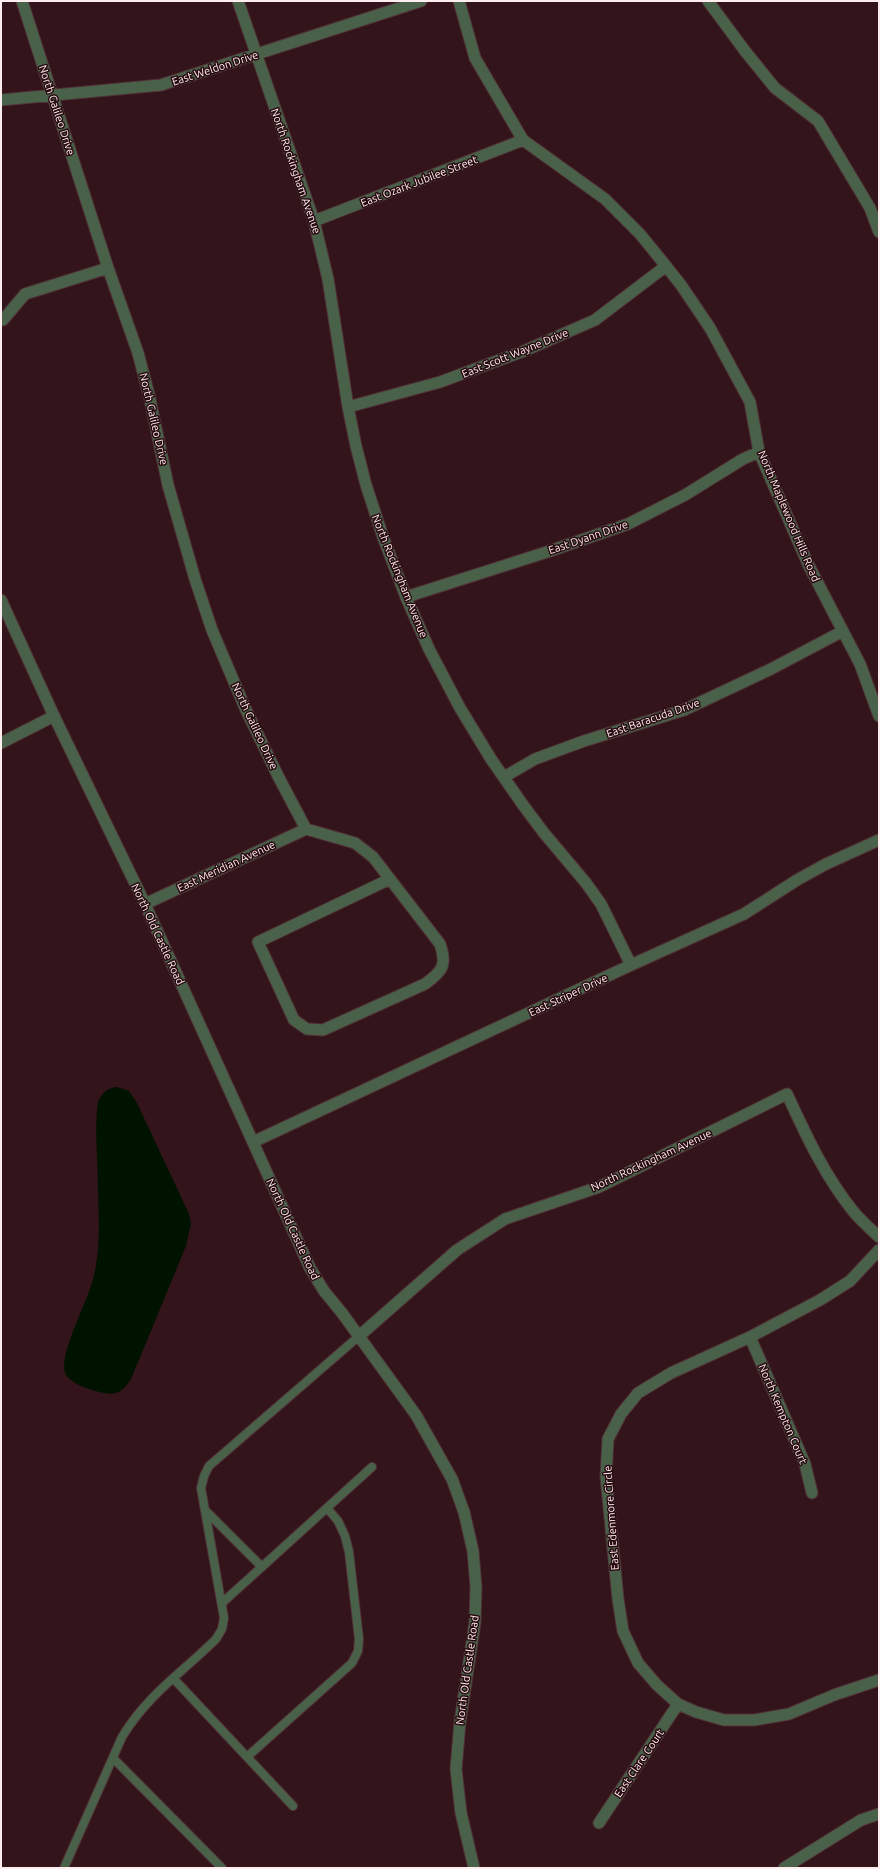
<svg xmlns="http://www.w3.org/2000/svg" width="880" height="1869" viewBox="0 0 880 1869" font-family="Ubuntu,sans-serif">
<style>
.water{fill:#001200}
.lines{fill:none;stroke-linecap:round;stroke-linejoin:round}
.service-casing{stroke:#503238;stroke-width:10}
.minor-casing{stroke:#503238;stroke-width:13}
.tertiary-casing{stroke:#503238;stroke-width:13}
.service{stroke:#4a6149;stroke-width:8}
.minor{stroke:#4a6149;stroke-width:11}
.tertiary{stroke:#4a6149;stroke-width:11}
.labels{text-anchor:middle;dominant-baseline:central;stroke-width:3;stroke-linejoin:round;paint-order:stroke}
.street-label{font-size:11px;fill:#ffedef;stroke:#280b11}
</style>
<rect width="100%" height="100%" fill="#33141a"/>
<path class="water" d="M117,1087L129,1091L137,1103L189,1214L191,1224L186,1246L131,1379C125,1389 118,1396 104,1393C93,1391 70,1384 65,1373C59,1356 85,1305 91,1286C101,1255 99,1222 98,1190C98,1161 94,1130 98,1102C102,1093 107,1088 117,1087Z"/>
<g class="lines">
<g class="service-casing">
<path id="service" d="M205,1510L262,1567
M222,1603L372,1467
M173,1678L293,1806
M247,1757L352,1663L358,1651L359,1639L349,1552L345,1536L338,1521L327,1508
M113,1758L222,1868
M64,1868L122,1737C148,1694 182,1673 216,1639L222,1629L224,1618L201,1488L204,1476L209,1466L358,1337"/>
</g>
<g class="minor-casing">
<path id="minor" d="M22,1L108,268L138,353L149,395L168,485L195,579L212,630L246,710L278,776L306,829
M238,1L314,221L328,279L348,407L356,446L366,485L383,537L406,597L429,649L460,708L491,759L523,805L544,833L586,883L601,904L631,965
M459,1L475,58L523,140L605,199L640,234L666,266L681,285L710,328L750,402L759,452L809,566L860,664L879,716
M708,1L745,51L775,88L818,121L870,208L879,232
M1,100L161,85L421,1
M314,221L523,140
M3,320L25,294L108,268
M348,407L440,382L524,351L595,320L666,266
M406,597L547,552L628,524L685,495L743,459L759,452
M1,743L54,716
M504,777L535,759L584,741L684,710L771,669L843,631
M306,829L355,843L373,857L440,944C447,965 443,971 425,984L323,1030L307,1029L294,1020L258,942L390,879
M145,904L306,829
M253,1142L631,965L744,914L797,880L826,864L879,840
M879,1250L850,1281L820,1300L750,1337L671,1373L638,1393L621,1414L608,1439L606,1477L618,1599L623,1631L638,1663L657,1685L678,1704L696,1712L724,1720H754L789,1714L834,1695L879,1680
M358,1337L457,1250L505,1219L599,1187L787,1094C806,1135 824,1175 853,1211C860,1220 870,1228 879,1237
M750,1337L805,1464L812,1493
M599,1823L678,1704"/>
</g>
<g class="tertiary-casing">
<path id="tertiary" d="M1,600L54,716L145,904L310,1268L324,1291L342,1313L416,1415L452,1479L464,1512L473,1551L476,1587L475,1622L460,1722L456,1769L461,1813L474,1868
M784,1868L861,1820L879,1814"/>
</g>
<use href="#service" class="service"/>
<use href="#minor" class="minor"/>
<use href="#tertiary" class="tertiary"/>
</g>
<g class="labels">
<g class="street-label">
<text transform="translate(215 68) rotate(-18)">East Weldon Drive</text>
<text transform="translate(57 110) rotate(72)">North Galileo Drive</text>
<text transform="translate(296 171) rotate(71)">North Rockingham Avenue</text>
<text transform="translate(419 181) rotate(-21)">East Ozark Jubilee Street</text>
<text transform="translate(515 353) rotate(-22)">East Scott Wayne Drive</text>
<text transform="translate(154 419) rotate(77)">North Galileo Drive</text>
<text transform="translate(789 516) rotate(67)">North Maplewood Hills Road</text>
<text transform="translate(588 537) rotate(-19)">East Dyann Drive</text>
<text transform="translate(400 576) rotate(68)">North Rockingham Avenue</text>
<text transform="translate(653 718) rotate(-19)">East Baracuda Drive</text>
<text transform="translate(255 726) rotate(65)">North Galileo Drive</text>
<text transform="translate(226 866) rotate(-25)">East Meridian Avenue</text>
<text transform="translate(158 934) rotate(65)">North Old Castle Road</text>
<text transform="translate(568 995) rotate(-25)">East Striper Drive</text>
<text transform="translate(651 1160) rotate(-25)">North Rockingham Avenue</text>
<text transform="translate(293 1229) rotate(65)">North Old Castle Road</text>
<text transform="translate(783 1414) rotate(67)">North Kempton Court</text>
<text transform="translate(611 1518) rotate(-94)">East Edenmore Circle</text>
<text transform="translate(467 1670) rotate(-82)">North Old Castle Road</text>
<text transform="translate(639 1763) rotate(-56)">East Clare Court</text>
</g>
</g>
<rect width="880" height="1869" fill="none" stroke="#ffedef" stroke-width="4"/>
</svg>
